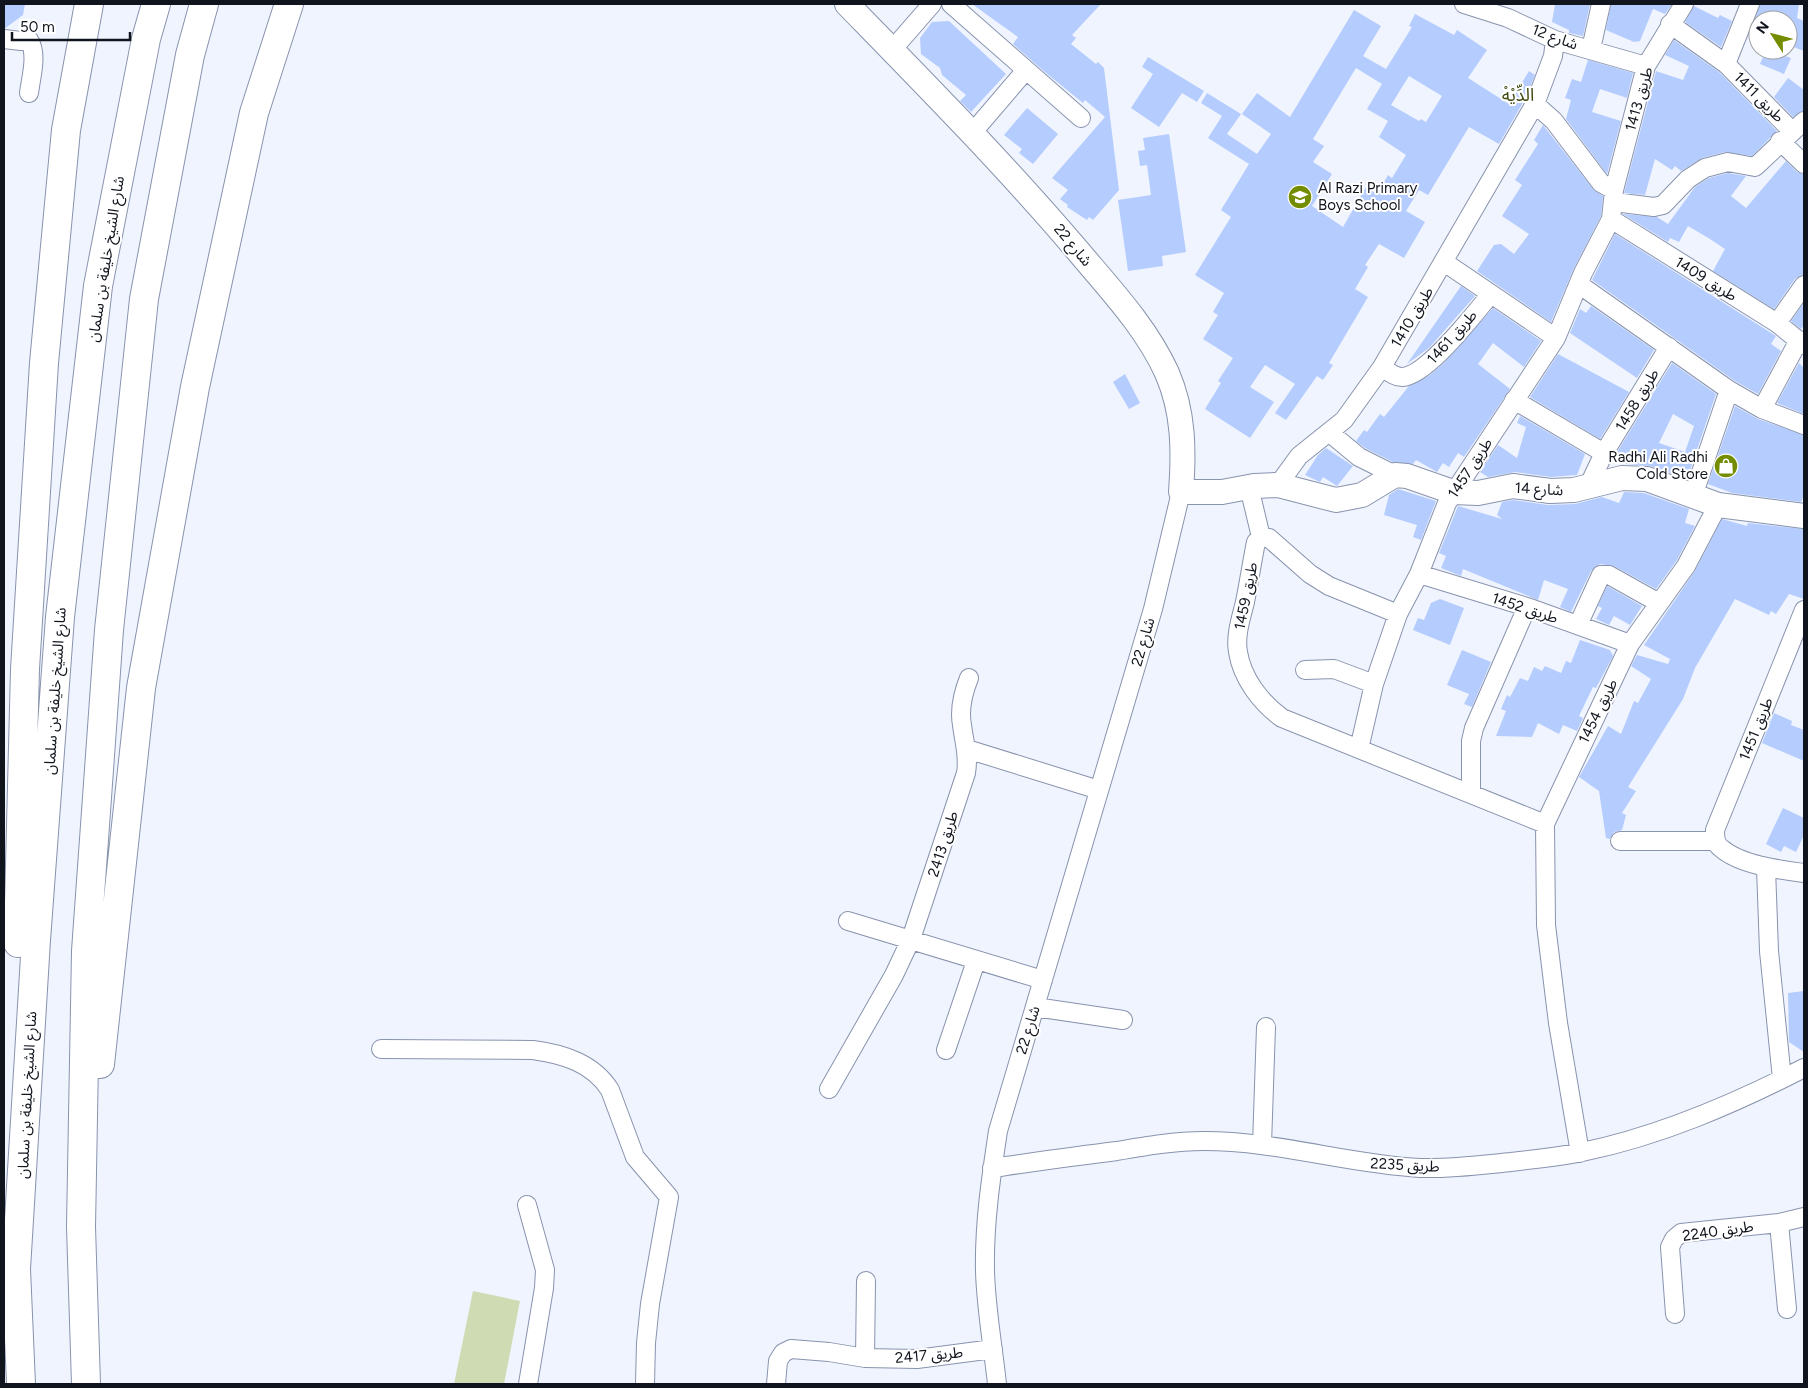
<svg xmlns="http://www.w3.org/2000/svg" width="1808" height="1388" viewBox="0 0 1808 1388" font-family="Figtree,'Noto Sans Arabic',sans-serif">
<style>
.green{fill:#cfdbb2}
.building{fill:#b5ccfe;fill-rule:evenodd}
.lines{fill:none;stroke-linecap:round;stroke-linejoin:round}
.street-casing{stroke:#8893ad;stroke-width:20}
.secondary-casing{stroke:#8893ad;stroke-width:26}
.highway-casing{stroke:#8893ad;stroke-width:30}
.street{stroke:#fff;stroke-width:18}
.secondary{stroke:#fff;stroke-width:24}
.highway{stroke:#fff;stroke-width:28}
.labels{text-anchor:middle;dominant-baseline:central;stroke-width:4;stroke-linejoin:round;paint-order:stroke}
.street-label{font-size:15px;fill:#10141d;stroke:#fff}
.poi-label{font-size:15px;fill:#10141d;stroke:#fff;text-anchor:start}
.quarter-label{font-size:18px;fill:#414d15;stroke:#fff}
</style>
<rect width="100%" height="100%" fill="#eff4ff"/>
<path class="green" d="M473,1291L520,1301L504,1384H454Z"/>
<path class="building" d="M4,4H25L23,15L4,29Z
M972,4H1101L1072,35L1076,38L1071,44L1096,64L1098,62L1104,68L1119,190L1093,220L1089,217L1087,220L1067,207L1068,205L1060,199L1068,190L1052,178L1105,117L1085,100L1083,103L1046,73L1013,44L1018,37Z
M1555,4H1590L1583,36L1569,33V30L1552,22Z
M1611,4H1672L1665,14L1653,9L1640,41L1634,42L1606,30Z
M1760,4H1799L1797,18L1804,21V51L1788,45V20H1755Z
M1694,6L1718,18L1720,15L1732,21L1721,47L1685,22Z
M1354,10L1381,26L1363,56L1386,69L1412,27L1409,26L1415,14L1454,35L1457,30L1487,50L1468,78L1509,104L1529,71L1535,75L1525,99L1499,144L1469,127L1428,195L1419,190L1406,211L1425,222L1404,258L1379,244L1365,265L1368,267L1355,289L1368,297L1329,363L1333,365L1323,380L1317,376L1286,420L1275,413L1295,384L1265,365L1250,387L1274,402L1250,438L1205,409L1221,383L1218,381L1233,358L1203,339L1218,315L1213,312L1224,293L1195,275L1231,217L1221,210L1249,164L1208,138L1222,116L1201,103L1207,93L1241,114L1227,134L1257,154L1271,134L1242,114L1257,93L1290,117ZM1356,68L1382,84L1367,109L1388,121L1379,137L1406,155L1392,178L1388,175L1377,194L1366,187L1343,227L1312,206L1332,174L1313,162L1324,146L1313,139ZM1409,76L1442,96L1426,122L1421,119L1419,121L1391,105Z
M949,21L1006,74L971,112L960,101L966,95L942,75L940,68L921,54L920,38L932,22Z
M1674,40L1719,72L1777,131L1752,156L1725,152L1702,158L1681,171L1675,166L1672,170L1655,159L1645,195L1624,193L1656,71L1683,80L1689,66L1665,55Z
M1766,50L1791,58L1784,74L1760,64Z
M1148,57L1204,91L1197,102L1182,93L1159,127L1131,108L1153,74L1142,67Z
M1588,60L1633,73L1627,98L1600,89L1592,112L1621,121L1607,174L1566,119L1571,100L1565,98L1572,79L1581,82Z
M1788,78L1804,90V111L1793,117L1774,97Z
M1027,108L1058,134L1033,164L1019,153L1022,149L1004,135Z
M1543,125L1593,189L1603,196L1601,216L1574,268L1551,322L1477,271L1494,245L1501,244L1514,254L1529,234L1502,216L1522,185L1515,180L1538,144L1534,140Z
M1169,134L1186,252L1162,256L1163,266L1128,271L1118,200L1151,195L1147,165L1140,166L1138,151L1145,150L1143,138Z
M1786,161L1797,172L1804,174V274L1795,279L1774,309L1713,271L1725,249L1710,239L1688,226L1679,242L1670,238L1668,242L1623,214L1657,217L1668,224L1695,187L1709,178L1728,173L1746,176L1731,196L1746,208Z
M1615,234L1776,336L1771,344L1781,351L1758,394L1735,381L1592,280Z
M1461,286L1475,296L1429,348L1407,364Z
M1804,303V325L1801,329L1791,321Z
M1591,306L1654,350L1637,378L1570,333L1580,309L1586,313Z
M1493,308L1541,341L1524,367L1493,343L1478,364L1510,389L1464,457L1458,453L1449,467L1443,463L1437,472L1416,460L1413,464L1393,462L1365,448L1356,441L1364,430L1367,432L1380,414L1384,417L1409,386L1430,375L1444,363Z
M1558,354L1629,392L1600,439L1530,397Z
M1672,363L1716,394L1687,479L1651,466L1614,463L1617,452ZM1673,414L1694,426L1685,452L1659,443Z
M1799,363L1804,368V414L1777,403Z
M1125,374L1140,403L1129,409L1113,382Z
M1735,406L1758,419L1804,435V495L1801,502L1732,493L1708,484Z
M1520,416L1585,454L1577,475L1551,477L1515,472L1488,477L1480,472L1498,445L1517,458L1526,427L1517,423Z
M1326,448L1353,466L1337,486L1323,477L1320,482L1305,475L1318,455Z
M1398,489L1436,501L1421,540L1413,537L1417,525L1384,515L1389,495Z
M1624,492L1644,493L1689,509L1685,523L1695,526L1677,560L1656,589L1614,566L1600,564L1591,571L1571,612L1560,607L1568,589L1544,580L1538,600L1463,569L1461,576L1441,568L1446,556L1439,553L1458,506L1502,519L1497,515L1502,502L1513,500L1548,505L1575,504L1602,497L1619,503Z
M1722,519L1747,526L1748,523L1804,529V599L1789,594L1776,614L1771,611L1769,615L1735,599L1695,668L1683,699L1628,787L1636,791L1622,813L1626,815L1622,830L1614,832L1610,839L1606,838L1599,791L1579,777L1608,726L1621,734L1634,701L1638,703L1651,679L1631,666L1637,655L1668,664L1670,659L1644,645L1695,571Z
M1607,586L1642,606L1630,625L1614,616L1609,625L1596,619L1602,608L1598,606Z
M1440,599L1464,608L1450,645L1413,630L1418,618L1424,620L1431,603Z
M1580,640L1610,650L1613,656L1596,688L1593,687L1579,716L1583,718L1577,731L1563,725L1559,734L1538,723L1532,737L1496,736L1506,711L1501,709L1507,695L1510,697L1520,678L1528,681L1534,667L1542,671L1545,666L1561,673L1566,661L1571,663Z
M1462,650L1491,662L1472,707L1464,704L1469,694L1447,685Z
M1774,713L1792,721L1791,725L1804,730V761L1762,743Z
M1783,808L1804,818V835L1796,852L1784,846L1781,852L1766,844Z
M1804,991V1052L1789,1042L1788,993Z"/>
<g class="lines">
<g class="street-casing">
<path id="street" d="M951,4L1081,118
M1464,4L1508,18L1555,40L1646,66
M1670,24L1726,64L1792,131
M4,39L21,41L29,40C38,54 31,77 29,93
M1591,49L1601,4
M892,50L932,4
M1726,64L1750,4
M1535,104L1554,121L1601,183L1614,190
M973,132L1026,70
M1780,141L1804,164
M1614,202L1654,207L1663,205L1688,179L1705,168L1728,162L1755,167L1804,121
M1611,219L1777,323L1804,345
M1444,262L1556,338
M1580,285L1729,390L1762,409L1804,425
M1777,323L1804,285
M1382,367C1388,371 1394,377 1402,377C1427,376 1474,314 1491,294
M1514,400L1604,453
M1762,409L1799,340
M1330,433L1359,457L1395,475
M1278,485L1299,456L1344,420L1382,367L1535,104L1553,56L1555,40
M1249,487L1261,537
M1588,487L1604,453L1669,347
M1693,496L1729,390
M1419,574L1527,607L1630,644
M1804,610L1715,830C1715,837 1715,844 1721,848C1740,865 1781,870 1804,873
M1398,614L1329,586L1310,574L1269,538L1261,537L1256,542C1252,562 1249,582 1245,602C1241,618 1235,636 1238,652C1242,678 1261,703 1282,718L1545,824
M1578,625L1601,575H1609L1659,603
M1305,670L1334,669L1374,684
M967,749L1099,790
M1359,749L1374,684L1398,614L1419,574L1447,503L1556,338L1583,273L1611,219L1614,190L1646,66L1684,4
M1471,794V741L1474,728L1527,607
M1620,841H1716
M1766,868L1769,951L1782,1079
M848,921L1043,980
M1035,1007L1123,1020
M381,1049L533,1050C563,1054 593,1063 610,1090L635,1157L669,1197L650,1304L646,1343L645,1384
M946,1050L976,961
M829,1089L894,975L911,939L966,773C969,756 964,742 962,725C959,709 963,693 969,678
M1262,1145L1266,1027
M1580,1153L1558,1023L1546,925L1545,824L1630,644L1686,566L1718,505
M992,1168C1034,1162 1075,1156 1117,1151C1146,1146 1175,1141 1204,1141C1277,1141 1347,1164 1420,1168C1450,1169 1481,1165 1511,1162C1535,1159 1559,1157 1582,1152C1660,1136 1734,1104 1804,1068
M527,1205L545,1270L544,1288L528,1384
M1779,1223L1787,1309
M1675,1314L1670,1247L1674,1239L1681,1233L1779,1223L1804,1217
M865,1358L866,1281
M776,1384L778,1361L783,1353L791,1349L829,1352L865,1358L917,1359L993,1349
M997,1384C993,1346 986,1309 985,1271C984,1224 991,1177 998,1131L1153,609L1181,492"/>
</g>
<g class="secondary-casing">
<path id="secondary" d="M847,4C926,85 1004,164 1078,251C1110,289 1146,327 1167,373C1184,412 1184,451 1181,492H1222L1254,486L1278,485L1336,500L1362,495L1395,475L1407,476L1453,492L1478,493L1513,486L1550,491L1574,490L1622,478L1647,479L1718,505L1804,516"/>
</g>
<g class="highway-casing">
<path id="highway" d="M18,943L25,669L44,363L66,130L89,4
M100,1064L141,688L195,387L254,113L289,4
M21,1384L16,1269L36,940L60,617L98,286L146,39L156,4
M86,1384L81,1227L86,951L109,630L144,299L190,55L204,4"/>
</g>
<use href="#street" class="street"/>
<use href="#secondary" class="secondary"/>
<use href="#highway" class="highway"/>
</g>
<defs>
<g id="school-disc" transform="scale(1.25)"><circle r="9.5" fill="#738c00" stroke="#fff"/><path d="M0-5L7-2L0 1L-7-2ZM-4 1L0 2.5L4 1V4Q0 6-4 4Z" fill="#fff"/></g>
<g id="shop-disc" transform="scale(1.25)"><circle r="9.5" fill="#738c00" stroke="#fff"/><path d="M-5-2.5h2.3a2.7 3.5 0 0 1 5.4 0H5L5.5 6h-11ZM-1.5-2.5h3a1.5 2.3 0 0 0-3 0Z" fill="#fff"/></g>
</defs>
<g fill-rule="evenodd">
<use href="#school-disc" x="1300" y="197"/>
<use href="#shop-disc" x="1726" y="466"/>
</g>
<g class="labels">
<g class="street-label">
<text transform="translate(1555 37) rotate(20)">شارع 12</text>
<text transform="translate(1759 97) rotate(45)">طريق 1411</text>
<text transform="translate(1639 99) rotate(-74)">طريق 1413</text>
<text transform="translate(1073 245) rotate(50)">شارع 22</text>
<text transform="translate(106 259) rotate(-81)">شارع الشيخ خليفة بن سلمان</text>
<text transform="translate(1706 279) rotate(32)">طريق 1409</text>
<text transform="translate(1412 317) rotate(-59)">طريق 1410</text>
<text transform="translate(1452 337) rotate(-48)">طريق 1461</text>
<text transform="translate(1637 400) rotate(-59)">طريق 1458</text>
<text transform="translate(1470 468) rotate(-57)">طريق 1457</text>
<text transform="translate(1539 489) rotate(3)">شارع 14</text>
<text transform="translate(1246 596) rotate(-79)">طريق 1459</text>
<text transform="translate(1525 608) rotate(18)">طريق 1452</text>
<text transform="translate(1143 642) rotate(-74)">شارع 22</text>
<text transform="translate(55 691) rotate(-86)">شارع الشيخ خليفة بن سلمان</text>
<text transform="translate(1598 711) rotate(-64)">طريق 1454</text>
<text transform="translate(1756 729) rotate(-68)">طريق 1451</text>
<text transform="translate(943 844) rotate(-72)">طريق 2413</text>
<text transform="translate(1028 1030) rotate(-73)">شارع 22</text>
<text transform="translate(27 1095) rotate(-87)">شارع الشيخ خليفة بن سلمان</text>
<text transform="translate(1405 1165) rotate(3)">طريق 2235</text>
<text transform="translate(1718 1231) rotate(-8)">طريق 2240</text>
<text transform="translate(929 1355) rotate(-5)">طريق 2417</text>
</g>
<g class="poi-label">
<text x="1318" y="188">Al Razi Primary<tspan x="1318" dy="17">Boys School</tspan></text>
<text x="1708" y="457" text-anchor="end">Radhi Ali Radhi<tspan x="1708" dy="17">Cold Store</tspan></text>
</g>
<g class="quarter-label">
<text x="1518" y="95">الدِّيْهْ</text>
</g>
</g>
<rect width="1808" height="1388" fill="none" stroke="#10141d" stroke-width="10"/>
<g transform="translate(1773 35) rotate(306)"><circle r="24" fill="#ffffff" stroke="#9fa1a5"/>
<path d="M0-4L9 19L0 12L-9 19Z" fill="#738c00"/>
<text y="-8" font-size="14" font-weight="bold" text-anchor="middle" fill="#10141d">N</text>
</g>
<path d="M12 32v8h118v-8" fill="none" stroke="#10141d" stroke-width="2.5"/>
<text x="20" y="32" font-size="15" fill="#10141d" stroke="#ffffff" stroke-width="4" paint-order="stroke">50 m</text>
</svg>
